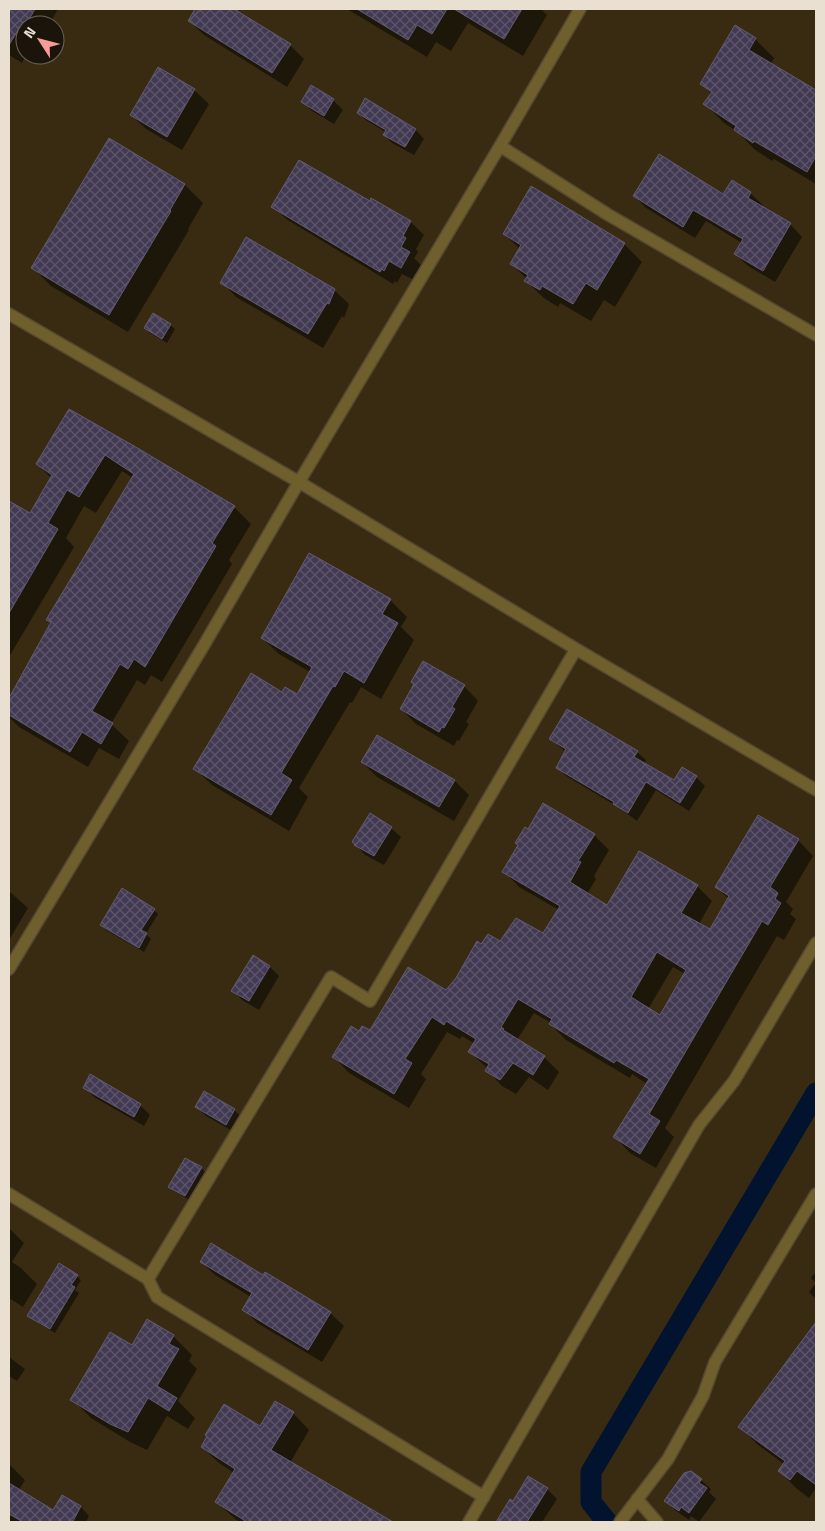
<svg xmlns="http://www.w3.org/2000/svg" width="825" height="1531" viewBox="0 0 825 1531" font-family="'Titillium Web',sans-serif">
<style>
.shadow{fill:#0007;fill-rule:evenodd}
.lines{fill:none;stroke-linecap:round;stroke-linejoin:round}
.canal{stroke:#01132f;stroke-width:21}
.building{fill:url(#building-cross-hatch);stroke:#635a75;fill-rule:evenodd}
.service-casing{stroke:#544831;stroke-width:14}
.service{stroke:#6f5f2c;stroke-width:11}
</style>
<defs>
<pattern id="building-cross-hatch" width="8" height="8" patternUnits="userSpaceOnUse" patternTransform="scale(1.25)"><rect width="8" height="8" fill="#423a53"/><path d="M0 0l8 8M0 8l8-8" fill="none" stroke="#5d566b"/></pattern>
</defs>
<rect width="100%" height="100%" fill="#382b12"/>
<path class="shadow" d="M9,9H58L49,25H25L26,55L22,63L9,55Z
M197,9H231L290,45L304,59L287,87L204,35L189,21Z
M347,9H541L547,15L523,56L468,23L451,51L436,42L427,57Z
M755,39L774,58L771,64L813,90L816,85V184L774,159L772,161L754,149L738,132L724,123L705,104L712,94L702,83Z
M311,87L333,100L343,110L334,124L312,111L302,101Z
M194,90L209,104L182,150L146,129L131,115Z
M366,100L416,130L424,139L414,155L392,143L384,135L386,132L367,121L358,113Z
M110,140L185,185L203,203L188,229L189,230L128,332L51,286L33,268Z
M750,193L763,205L761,207L790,224L802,237L775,282L748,266L735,254L742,243L706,221L695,238L646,208L634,196L724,195Z
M372,200L411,222L424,235L416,249L418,252L414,258L422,266L414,280L402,274L397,283L395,281L393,284L286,219L273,206L370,203Z
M504,234L624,244L642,262L615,307L604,300L591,321L560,303L558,307L544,298L526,281L527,279L511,264L520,249Z
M222,282L334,290L349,304L344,318L342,316L323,348L236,297Z
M170,325L175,329L167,343L150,333L145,328Z
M70,411L234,507L251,524L229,560L232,564L162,682L151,675L145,685L137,680L111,724L129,741L119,759L99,748L88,767L19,727L9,717V700L52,623L48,619L133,478L122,471L96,513L84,506L66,538L74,547L9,657V504L10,503L30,514L52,479L37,464Z
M390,600L407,617L401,627L414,640L381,699L361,687L352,703L350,702L299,788L308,797L289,831L212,785L195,769L283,693L297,696L310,672L279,654L262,638Z
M464,686L478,701L466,722L469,724L459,741L457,740L454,746L416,724L401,709Z
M377,736L455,781L469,795L454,821L377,777L362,762Z
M550,739L637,752L646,760L644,764L674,782L696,777L705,786L689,811L656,790L637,821L618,807L566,776L557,767L566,752Z
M391,828L401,837L384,865L365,855L356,845Z
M594,835L609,850L594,876L596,879L587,894L608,906L697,886L712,901L699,924L711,930L729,899L716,887L798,840L813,856L786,902L793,909L790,914L796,919L784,940L777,936L665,1128L674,1137L656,1168L630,1153L615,1137L647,1084L632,1074L630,1078L566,1040L550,1024L551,1023L534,1013L517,1040L544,1057L559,1072L548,1090L529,1077L516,1094L502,1086L487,1070L488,1069L470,1052L475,1044L462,1036L460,1039L447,1032L421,1074L426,1079L409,1108L349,1073L334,1057L359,1033L371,1032L446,992L482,945L543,935L559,910L519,887L504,871ZM673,967L685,974L661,1017L648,1009Z
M9,891L28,908L9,940Z
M154,910L158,914L146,934L151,939L144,952L106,930L102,925Z
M253,957L270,967L279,976L259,1010L242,1000L233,990Z
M85,1088L140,1105L150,1115L144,1126L94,1097Z
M196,1107L234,1110L244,1119L236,1133L206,1116Z
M201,1168L205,1172L189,1200L170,1187Z
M9,1228L24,1243L12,1262L21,1268L37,1284L23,1307L9,1298Z
M201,1262L264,1277L330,1313L344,1326L322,1362L257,1323L244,1309L251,1297L215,1275Z
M816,1272V1299L809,1292L816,1283L811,1278Z
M77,1276L81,1280L75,1290L79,1293L55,1333L33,1320L29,1316Z
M816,1324V1488L809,1498L797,1489L779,1471L784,1464L758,1445L740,1427Z
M173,1336L192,1355L189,1361L197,1369L178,1401L195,1418L188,1429L167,1416L147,1450L130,1442L91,1418L72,1399L132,1347Z
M9,1357L25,1369L17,1381L9,1376Z
M293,1413L309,1430L290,1463L391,1522H239L216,1502L234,1473L219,1463L202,1447L261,1428Z
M9,1464L25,1480L19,1490L51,1515L62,1496L81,1507L89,1516L86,1522H56L53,1519L52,1522H9Z
M701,1480L711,1489L709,1492L716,1499L699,1522L691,1516L689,1520L675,1510L666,1501Z
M547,1489L557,1499L542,1522H498L511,1501L514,1503Z"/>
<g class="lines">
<path class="canal" d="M607,1522L591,1502V1472L816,1093"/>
</g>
<path class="building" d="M9,9H35L24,28L20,27L9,45Z
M195,9H234L291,44L272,73L188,21Z
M357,9H447L432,34L417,25L408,40Z
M454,9H522L504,39Z
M735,25L756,38L749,50L816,90V156L807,172L754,141L753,143L734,130L736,126L703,104L712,92L700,84Z
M158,67L195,89L167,137L130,115Z
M311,85L334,99L324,116L301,102Z
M365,98L416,129L405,147L383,135L386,130L357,113Z
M109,138L185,184L170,210L171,211L109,315L31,268Z
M659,154L723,194L732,180L751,192L748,198L791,223L763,271L734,254L743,239L693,210L683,227L633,196Z
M299,160L370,201L371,198L411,221L403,236L406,238L401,247L410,252L401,268L389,261L384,271L382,269L380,272L271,207Z
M531,186L625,243L597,290L586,283L573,304L542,286L540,290L524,281L528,275L510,264L521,245L503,234Z
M246,237L335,289L329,304L327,303L308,334L220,283Z
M153,313L171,324L162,339L144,328Z
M69,409L134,446L235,506L212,543L216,546L145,667L134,659L128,669L120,664L92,711L113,723L101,744L82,732L70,752L9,715V698L51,622L46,620L134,474L105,455L79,497L67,490L48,523L58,529L9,613V501L30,513L52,475L36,464Z
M309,553L391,599L382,614L398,623L364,683L344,671L335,687L333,686L281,773L292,780L271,815L193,769L251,673L282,692L285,687L297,694L312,667L261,638Z
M423,661L465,685L452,707L455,709L444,728L442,727L439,732L400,709L414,684L411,682Z
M567,709L638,751L634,757L674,780L682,767L697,776L680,803L646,782L628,813L613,804L614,802L556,768L566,749L549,739Z
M377,735L455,780L439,807L361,762Z
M543,803L595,834L578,861L581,862L570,882L607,905L639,851L698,885L681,913L710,929L729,896L715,887L758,815L799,839L770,887L778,893L775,899L781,903L768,925L762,921L649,1114L660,1121L640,1154L613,1137L649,1079L616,1060L614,1063L549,1024L552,1019L518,999L501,1027L504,1029L503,1030L545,1056L533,1075L513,1063L500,1080L485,1071L489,1064L468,1052L476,1039L446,1021L444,1025L432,1017L405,1059L412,1063L394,1094L332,1057L351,1026L359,1031L362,1026L370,1030L408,967L446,990L456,978L477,941L481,944L488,934L500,941L516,918L543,933L560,906L502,872L518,845L515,843L525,827L528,829ZM657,952L686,970L660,1015L631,997Z
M370,813L392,827L374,856L354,845L355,844L352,842Z
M122,888L155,909L141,930L147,933L139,948L100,925Z
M253,955L270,966L249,1001L231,991Z
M90,1074L141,1104L134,1117L83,1088Z
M204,1091L235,1109L226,1125L195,1107Z
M185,1158L202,1167L185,1196L168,1187Z
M211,1243L263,1275L265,1272L331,1312L308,1350L242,1310L252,1293L200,1262Z
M59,1263L78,1275L71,1285L75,1287L50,1329L27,1316Z
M147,1319L174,1335L169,1344L179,1349L157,1386L177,1398L169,1411L148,1398L128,1432L110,1424L70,1400L110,1332L132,1345Z
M816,1322V1485L797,1471L790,1480L778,1471L785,1461L738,1427Z
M275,1401L294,1412L271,1450L393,1522H247L215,1502L235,1469L201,1447L207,1436L205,1435L224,1404L260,1426Z
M691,1471L702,1479L699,1483L707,1488L689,1513L681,1507L679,1511L664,1501L684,1473Z
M528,1476L548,1488L527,1522H496L510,1499L513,1501Z
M9,1483L53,1510L62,1495L81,1506L73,1521L74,1522H23L9,1514Z"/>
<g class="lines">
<g class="service-casing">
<path id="service" d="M500,146L607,214L816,335
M9,314L299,482L576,649L816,790
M9,969L204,645L299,482L500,146L580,9
M9,1194L148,1279L157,1297L484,1497
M148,1279L331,977L370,1001L576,649
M637,1499L657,1522
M469,1522L699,1125L734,1081L816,943
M620,1522L668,1459L703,1396L715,1362L816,1194"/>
</g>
<use href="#service" class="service"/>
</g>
<rect width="825" height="1531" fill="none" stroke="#e9e0d2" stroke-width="20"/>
<g transform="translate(40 40) rotate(306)"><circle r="24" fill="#1a140a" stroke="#6d665a"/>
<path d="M0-4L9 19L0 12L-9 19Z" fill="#f59b98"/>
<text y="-8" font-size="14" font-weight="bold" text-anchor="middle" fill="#e9e0d2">N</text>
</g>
</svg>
